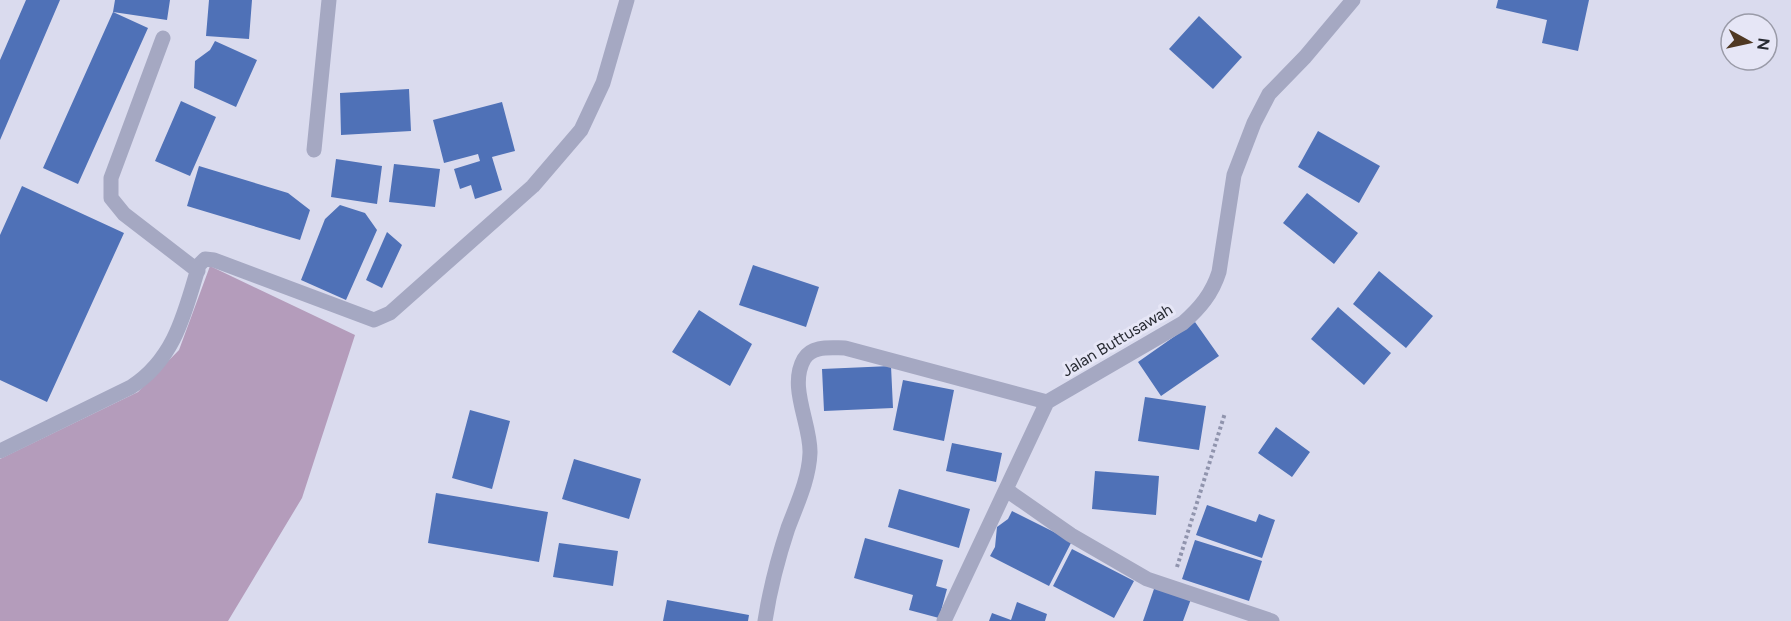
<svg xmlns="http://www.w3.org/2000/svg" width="1791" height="621" viewBox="0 0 1791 621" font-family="Figtree,sans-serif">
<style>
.green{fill:#b49cbb}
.building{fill:#4f71b7}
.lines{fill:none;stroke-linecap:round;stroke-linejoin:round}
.path{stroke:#9094ad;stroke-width:4;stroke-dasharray:3 3;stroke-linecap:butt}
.minor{stroke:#a5a8c2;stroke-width:15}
.labels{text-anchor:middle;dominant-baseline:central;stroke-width:6;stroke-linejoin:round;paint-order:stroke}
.street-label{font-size:16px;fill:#272a32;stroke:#e6e6f6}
</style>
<rect width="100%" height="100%" fill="#dadbee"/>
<path class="green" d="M210,266L355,335L302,498L228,621H0V459L138,392L179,350Z"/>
<path class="building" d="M26,0H60L0,140V60Z
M115,0H170L167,20L113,12Z
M209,0H252L249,39L206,36Z
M1498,0H1589L1578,51L1542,43L1547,20L1496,8Z
M113,12L148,28L78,184L43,168Z
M1199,16L1242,57L1213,89L1169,49Z
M215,41L257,60L236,107L194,88L195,61L210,50Z
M409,89L411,131L341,135L340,93Z
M181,101L216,117L190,176L155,161Z
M502,102L515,151L492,157L502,190L475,199L471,185L460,189L454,169L480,161L478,154L444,163L433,120Z
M1318,131L1380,166L1359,203L1298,167Z
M336,159L382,166L377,204L331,197Z
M394,164L440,169L435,207L389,202Z
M199,166L288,193L310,210L300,240L187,206Z
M22,186L124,233L47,402L0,380V235Z
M1307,193L1358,233L1334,264L1283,223Z
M340,205L365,213L377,230L346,300L301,280L325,219Z
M387,232L402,245L382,288L366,280Z
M753,265L819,287L806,327L739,305Z
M1379,271L1433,316L1406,348L1353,304Z
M1338,307L1391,353L1364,385L1311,339Z
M699,310L752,344L730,386L672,352Z
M1195,322L1219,356L1161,396L1138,362Z
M891,366L893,408L824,411L822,369Z
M903,380L954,390L944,441L893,430Z
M1145,397L1206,406L1199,450L1138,441Z
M470,410L510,421L492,489L452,478Z
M1276,427L1310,452L1292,477L1258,453Z
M952,443L1002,453L996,482L946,471Z
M574,459L641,479L629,519L562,499Z
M1095,471L1159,476L1156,515L1092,509Z
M899,489L970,509L959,548L888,527Z
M436,493L548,512L539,562L428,543Z
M1207,505L1256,522L1259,514L1275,520L1262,558L1196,535Z
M1012,511L1072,541L1049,586L990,556L995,547L997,527L1008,519Z
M865,538L943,560L936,586L947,589L939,618L909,610L913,595L854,578Z
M1195,540L1262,561L1249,601L1182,579Z
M559,543L618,551L613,586L553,577Z
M1072,549L1134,581L1114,618L1053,586Z
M1155,586L1191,599L1183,621H1143Z
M667,600L749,615L748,621H663Z
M1017,602L1047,614L1045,621H989L992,613L1011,620Z"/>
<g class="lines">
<path class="path" d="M1177,567L1225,413"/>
<path class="minor" d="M163,38L111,178V198L124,214L198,271
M314,150L329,0
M0,451L131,387C175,359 185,312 199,265L205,259L214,260L374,320L390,313L533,186L581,130L603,83L627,0
M1008,491L1071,535L1147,579L1272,621
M765,621C770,589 778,558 788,528C797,504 809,479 810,453C811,424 788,387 804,359C812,345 831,348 845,348L1047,402
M944,621L1047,402L1183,323C1200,308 1212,294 1219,272L1234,175L1254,123L1269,94L1305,57L1353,0"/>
</g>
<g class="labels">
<g class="street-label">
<text transform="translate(1117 340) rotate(-31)">Jalan Buttusawah</text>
</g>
</g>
<g transform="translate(1749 42) rotate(98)"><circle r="28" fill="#e6e6f6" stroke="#9a9ba8" stroke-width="1.5"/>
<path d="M0-4.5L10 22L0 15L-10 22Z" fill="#4f3822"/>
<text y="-9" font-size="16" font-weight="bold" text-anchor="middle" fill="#272a32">N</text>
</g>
</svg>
